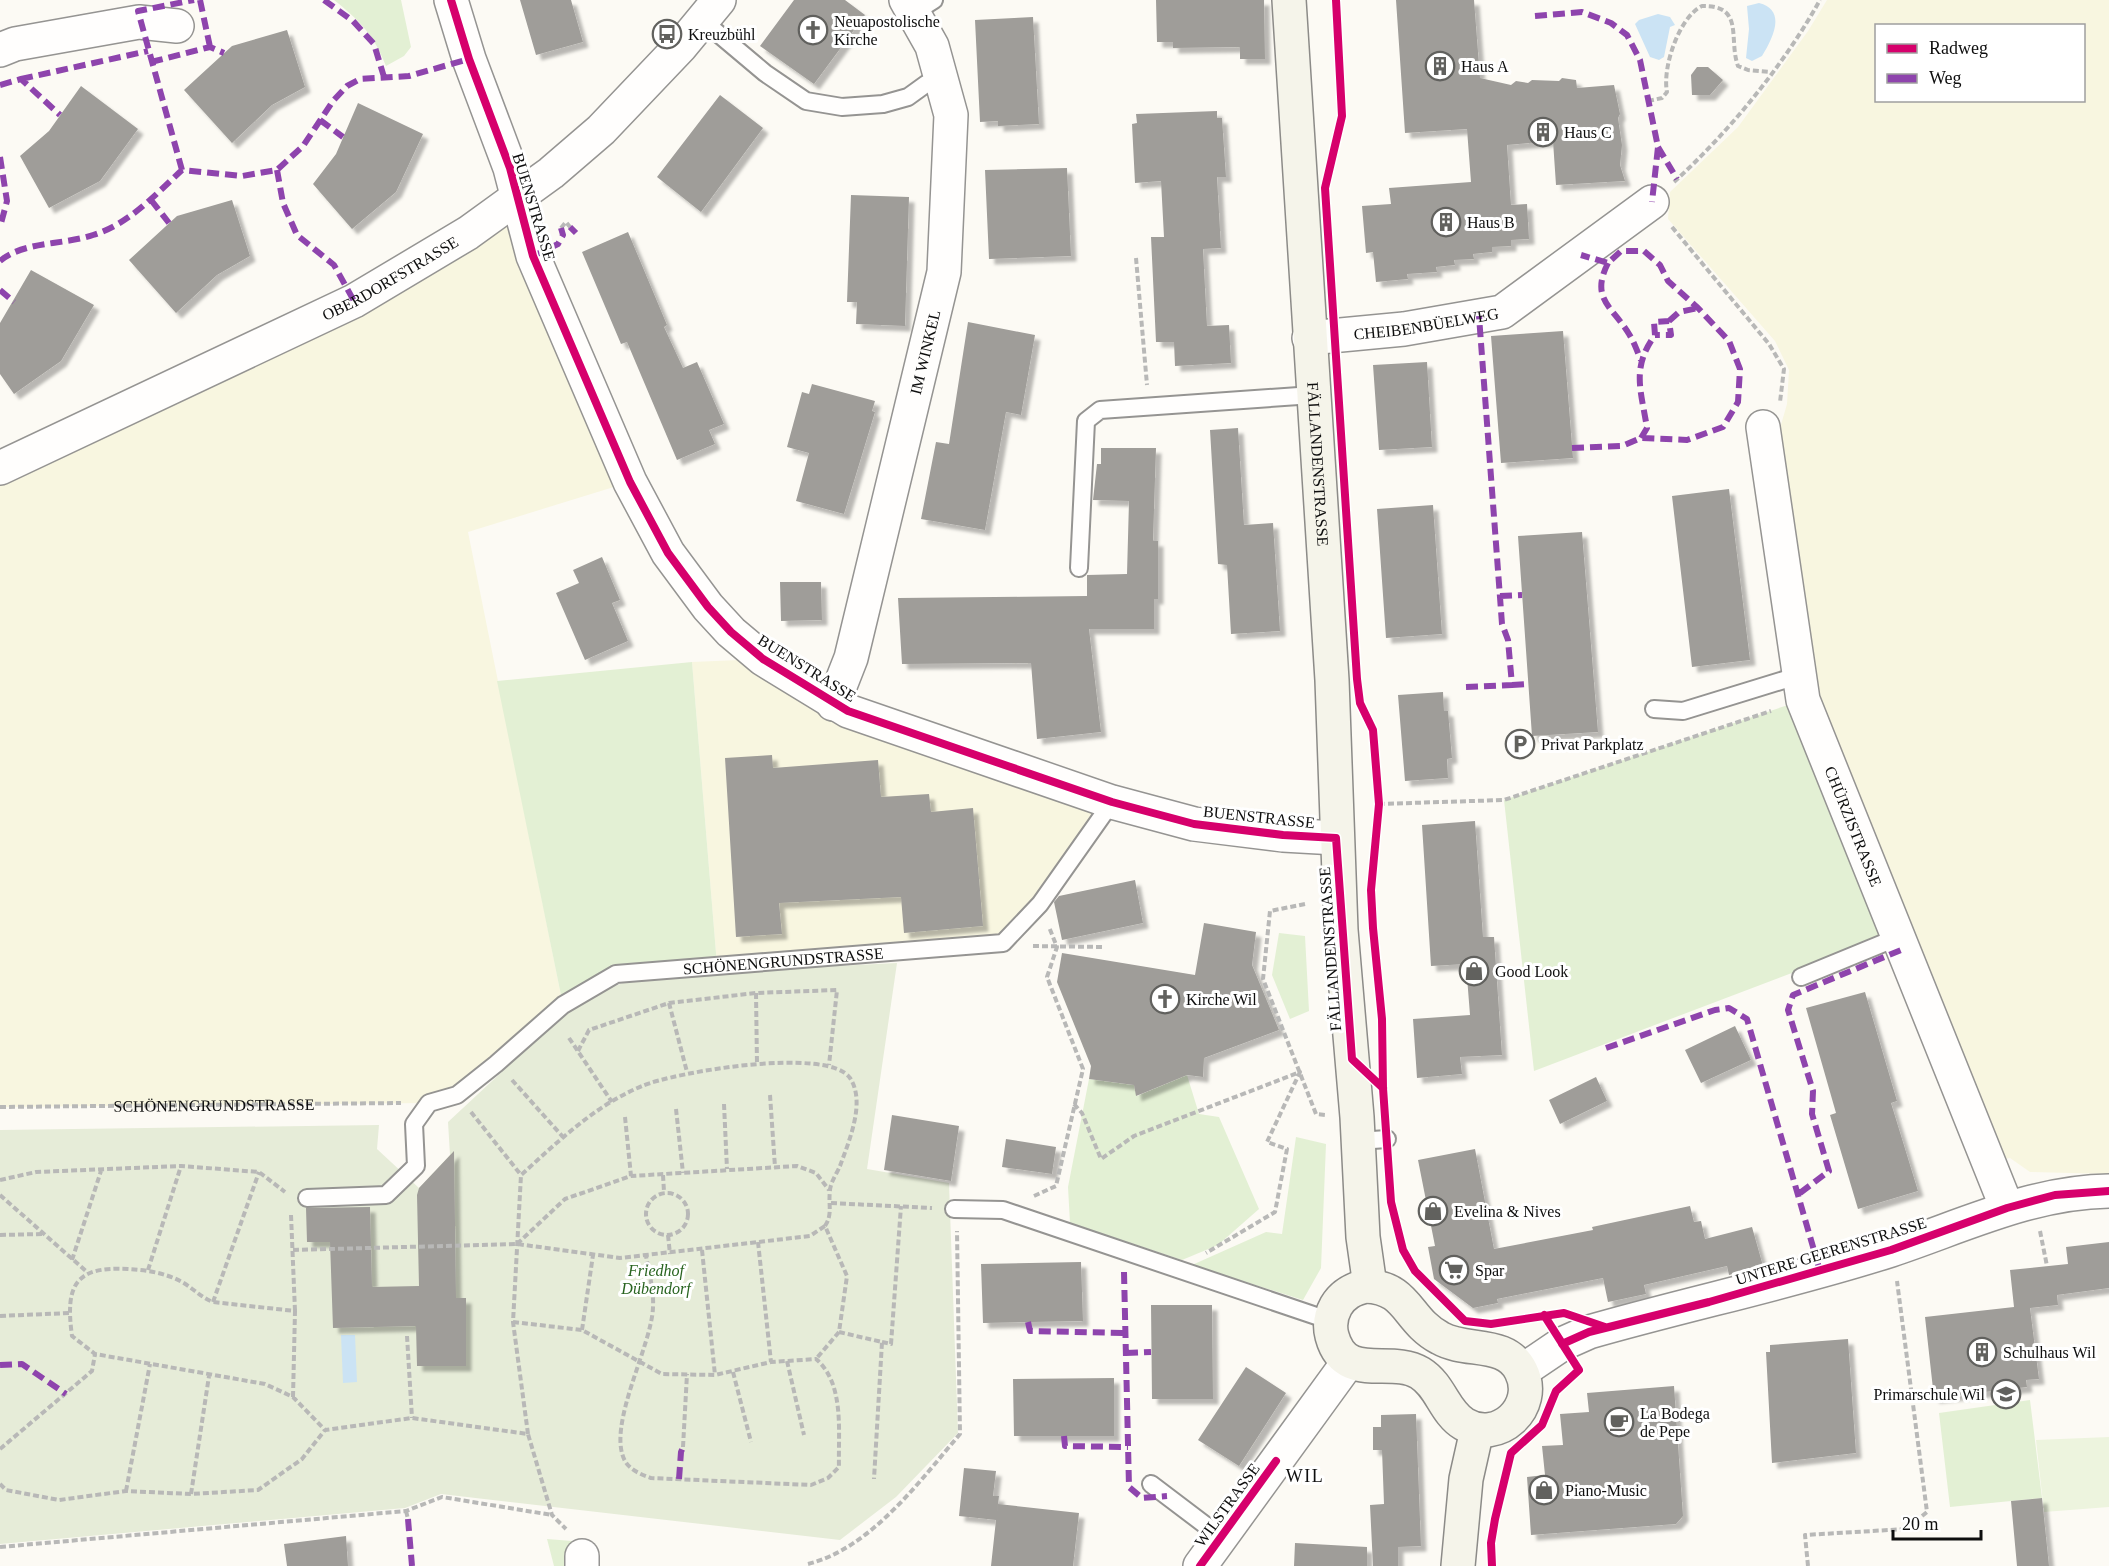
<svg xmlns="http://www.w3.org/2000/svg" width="2109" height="1566" viewBox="0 0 2109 1566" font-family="'Times New Roman',serif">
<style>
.farmland{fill:#f8f6e0;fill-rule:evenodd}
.green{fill:#e3f0d4}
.cemetery{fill:#e6ecd8}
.pitch{fill:#edf4de}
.water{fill:#cbe3f4}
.building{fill:#9f9d99;filter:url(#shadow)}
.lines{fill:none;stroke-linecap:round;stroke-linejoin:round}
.service-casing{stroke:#959492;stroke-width:20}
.minor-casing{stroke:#959492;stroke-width:36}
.tertiary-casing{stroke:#959492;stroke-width:36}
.secondary-casing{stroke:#8c8b88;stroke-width:36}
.path{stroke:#b8b8b7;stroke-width:4;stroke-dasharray:6 3;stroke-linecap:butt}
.service{stroke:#fffefd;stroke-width:16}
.minor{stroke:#fffefd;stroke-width:33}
.tertiary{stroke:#fffefd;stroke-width:33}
.secondary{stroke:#f5f4ea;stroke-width:33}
.quiet{stroke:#8e44ad;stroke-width:6;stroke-dasharray:12 6;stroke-linecap:butt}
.cycleway-casing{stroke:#fff;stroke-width:11}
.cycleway{stroke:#d6006c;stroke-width:8}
.labels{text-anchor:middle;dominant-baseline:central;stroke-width:6;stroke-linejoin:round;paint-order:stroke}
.poi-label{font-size:16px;fill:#0e0e0e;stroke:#fff;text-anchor:start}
.street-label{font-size:16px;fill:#0e0e0e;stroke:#fff}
.park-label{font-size:16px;font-style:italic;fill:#296420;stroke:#fff}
.neighbourhood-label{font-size:18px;letter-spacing:1.5px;fill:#0e0e0e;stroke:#fff}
</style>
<defs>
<filter id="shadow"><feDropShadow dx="5.5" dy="5.5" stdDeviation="1.5" flood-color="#0004"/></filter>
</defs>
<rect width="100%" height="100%" fill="#fcfaf4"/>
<path class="farmland" d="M1827,0H2109V1174L2030,1172L2010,1158L1999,1160L1814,695L1778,435L1787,404L1789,370L1775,341L1668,219L1670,192L1738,127L1808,31ZM1876,26H2084V100H1876Z
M517,197L630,482L468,532L563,1005L496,1064L429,1103L0,1107V476Z
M763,659L1112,802L1003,943L717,965L692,662Z"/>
<path class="green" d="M334,0H401L411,47L404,56L386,66C374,35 360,21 334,0Z
M692,662L717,965L616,974L563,1005L497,681Z
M1803,700L1894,934L1534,1071L1504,800Z
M1279,933L1305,936L1309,1011L1290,1019L1272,975Z
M1187,1075L1199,1114L1219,1117L1259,1209L1218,1245L1182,1260L1070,1223L1068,1187L1089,1079L1134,1085L1137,1096Z
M1296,1137L1326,1144L1321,1268L1303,1300L1192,1265L1266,1232L1282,1234Z
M2030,1400L2042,1498L1950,1507L1939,1413Z
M547,1539L572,1541V1566H554Z"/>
<path class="cemetery" d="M897,963L867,1169L949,1183L958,1433L896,1497L840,1540L441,1494L405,1508L0,1544V1130L379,1125L377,1149L419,1188L450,1155L448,1122L566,1012L593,994L623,983L715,972Z"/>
<path class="pitch" d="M2109,1437V1507L2044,1512L2036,1440Z"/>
<path class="water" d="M1759,3C1787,10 1773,38 1762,56L1752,61L1746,58L1749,29L1747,6Z
M1658,14L1670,17L1675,25L1670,27L1664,57L1659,60L1650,57L1635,24L1639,20Z
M341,1335H355L357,1382L343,1383Z"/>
<path class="building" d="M520,0H571L583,42L536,55Z
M794,0H845L865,15L814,84L760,46Z
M1156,0H1264L1265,59H1240V47L1173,48V42H1157Z
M1396,0H1474L1480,78L1511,85L1516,81L1528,83L1532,80L1559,81L1562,78L1576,80L1577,88L1614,85L1620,114L1618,118L1622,145L1620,165L1625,181L1556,185L1553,141L1507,145L1511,205L1527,204L1529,239L1511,240V246L1492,247V252L1473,254L1474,259L1454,260L1455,265L1436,267L1437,272L1407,274L1408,279L1376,282L1373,252L1366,253L1362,206L1391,204L1389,188L1471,182L1467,129L1405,133Z
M1033,17L1039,124L998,126V121L980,122L975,20Z
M287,30L305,87L272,105L232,143L184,90L232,46Z
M1697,67H1708L1723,80L1710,95H1692L1691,75Z
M81,86L138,129L100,181L49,208L20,156L49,131Z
M720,95L763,128L701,212L657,177Z
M358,103L423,134L396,192L352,229L313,184L336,154Z
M1217,111V118H1222L1226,177H1217L1221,248L1203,249L1207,326L1229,325L1231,363L1175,366L1174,342H1156L1151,237H1164L1161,181L1135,183L1132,124L1137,123L1136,114Z
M1067,168L1071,256L989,259L985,170Z
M851,195L909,197L905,326L856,324L857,302H847Z
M232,200L250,256L217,275L176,313L129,260L177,216Z
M628,232L667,325L664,327L683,368L697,362L724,424L709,430L715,444L677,460L627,342L621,344L582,252Z
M31,270L94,305L61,361L14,394L0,374V323Z
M968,322L1035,335L1021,415L1006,412L985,530L921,519L936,442L949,444Z
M1563,331L1573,458L1501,463L1491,336Z
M1427,362L1432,447L1379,450L1373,365Z
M812,384L875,401L872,411L875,412L844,514L796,501L809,453L787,447L802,392L809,394Z
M1238,428L1244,525L1273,523L1280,631L1231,634L1227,565L1218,564L1210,430Z
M1101,448H1156L1153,541H1158V599H1154V629H1089L1101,732L1037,739L1031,663L902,664L898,598L1087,596V575L1127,574L1129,501L1093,500L1097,464H1101Z
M1729,489L1750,660L1692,667L1672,496Z
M1433,505L1442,634L1386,638L1377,509Z
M1582,532L1598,732L1532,736L1518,536Z
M602,557L620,600L612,603L628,641L585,660L556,593L579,583L573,570Z
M780,582H821L822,620L781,621Z
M1443,692L1444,711H1448L1452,758L1447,759L1448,778L1405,781L1398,695Z
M772,755L773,768L878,760L881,797L929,794L931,812L973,808L983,926L904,933L901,897L779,903L782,934L736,937L725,758Z
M1475,821L1483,937H1494L1502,1055L1460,1057L1462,1074L1417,1078L1413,1019L1470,1015L1466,964L1431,966L1422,825Z
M1135,880L1143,923L1062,940L1054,902L1059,896Z
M1204,923L1256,932L1252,965L1279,1030L1204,1058L1203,1077L1187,1075L1136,1096L1134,1085L1089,1079L1091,1066L1057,982L1062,953L1195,975Z
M1865,992L1897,1101L1891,1103L1918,1191L1858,1209L1830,1115L1836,1113L1806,1008Z
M1735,1026L1751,1060L1701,1083L1685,1050Z
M1596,1077L1607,1101L1560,1124L1549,1100Z
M892,1115L959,1126L951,1181L884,1170Z
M1006,1139L1056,1147L1052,1174L1002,1167Z
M1475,1149L1494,1249L1593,1230L1592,1227L1690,1206L1694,1222L1701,1221L1705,1239L1752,1227L1763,1266L1729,1275L1727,1266L1644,1285L1646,1294L1608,1302L1603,1278L1497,1299L1498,1303L1473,1308L1434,1279L1428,1247L1435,1246L1418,1160Z
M454,1151L456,1298H466V1366H417L416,1326L333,1328L330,1242H307L306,1208L370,1207L372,1287L419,1286L417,1195L419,1188Z
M2109,1242V1288L2057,1295L2058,1305L2030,1308L2039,1379L2026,1380L2027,1387L1934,1398L1925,1317L2014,1307L2010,1270L2068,1264L2066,1247Z
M1081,1262L1083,1321L983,1323L981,1264Z
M1151,1305H1212L1213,1399H1152Z
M1848,1339L1856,1453L1772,1463L1766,1352H1770V1345Z
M1246,1367L1286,1393L1239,1466L1198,1440Z
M1114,1378V1436H1014L1013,1379Z
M1674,1386L1683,1516L1676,1524L1531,1535L1527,1477L1545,1475L1542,1446L1563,1445L1560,1414L1589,1412L1587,1393Z
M1416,1414L1421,1546L1398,1547V1566H1373L1370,1505L1384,1504L1382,1450H1373V1427H1381V1415Z
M964,1468L996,1471L993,1496H999L996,1519L998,1504L1079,1513L1073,1566H991L996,1520L959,1516Z
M2042,1498L2049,1566H2017L2011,1501Z
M346,1536L348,1566H287L284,1544Z
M1295,1543L1367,1547V1566H1294Z"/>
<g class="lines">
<g class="service-casing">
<g id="service">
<path d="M915,12L934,0"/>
<path d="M702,20L765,73L806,101L842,107L883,104L908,97L926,84L942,78"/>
<path d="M1079,568L1086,421L1100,410L1313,395"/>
<path d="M1654,709L1683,711L1800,675"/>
<path d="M1801,977L1896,938"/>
<path d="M1358,1141L1387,1139"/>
<path id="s2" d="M307,1198L386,1195L416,1166L414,1124L429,1103L457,1095L496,1064L563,1005L616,974L1003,943L1040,904L1112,802"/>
<path d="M954,1209L1003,1210L1331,1321"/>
<path d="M1151,1484L1221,1537"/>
</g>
</g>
<g class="minor-casing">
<g id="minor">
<path d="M451,0L469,59L510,168L533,256L630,482L668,553L708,607L731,632L763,659L848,711L1112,802L1194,824L1283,835L1336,838"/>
<path d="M0,50L15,44L139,22L177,26"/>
<path id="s3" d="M1309,338L1404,329L1502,312L1652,202"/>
<path id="s4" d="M1763,427L1803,700L2007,1208"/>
<path id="s5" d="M0,468L354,301L468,233L551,173L601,130L681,46L719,0"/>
<path id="s6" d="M833,704L851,658L944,272L951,115L932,46L906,0"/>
<path d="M582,1556V1566"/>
</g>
</g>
<g class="tertiary-casing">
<path id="tertiary" d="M1522,1371L1562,1344L1589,1332C1690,1303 1792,1282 1891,1250C1963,1226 2032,1192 2109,1191
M1200,1566L1349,1361"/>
</g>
<g class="secondary-casing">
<g id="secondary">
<path id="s7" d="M1289,0L1332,680L1341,930L1357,1117L1363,1237L1370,1286"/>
<path d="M1366,1286C1409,1288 1406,1320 1440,1338C1466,1353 1506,1340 1521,1371C1539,1407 1498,1445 1464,1424C1444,1412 1441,1386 1420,1373C1390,1355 1345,1384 1332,1336C1329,1325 1331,1315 1336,1306C1343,1294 1353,1289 1366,1286Z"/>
<path d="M1458,1566L1466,1479L1477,1430"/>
</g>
</g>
<g class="path">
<path d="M1648,101L1662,98L1667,92C1662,68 1679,17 1702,6C1745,5 1728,39 1738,66L1748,70L1770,72"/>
<path d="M1674,182C1729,132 1784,65 1820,0"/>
<path d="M1672,227L1769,344L1784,369L1780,402"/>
<path d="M561,228L566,222L570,227"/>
<path d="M1136,258L1147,385"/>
<path d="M1379,804L1504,800L1771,711"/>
<path d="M1305,904L1270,911L1263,979L1316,1114L1326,1115"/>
<path d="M1033,946L1103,947"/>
<path d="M756,993L757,1064"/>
<path d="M669,1003L687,1072"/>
<path d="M569,1038L612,1102"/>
<path d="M578,1051L589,1030L669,1003L756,993L837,990L829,1065"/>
<path d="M512,1080L563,1137"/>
<path d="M770,1095L775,1167"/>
<path d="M724,1104L727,1169"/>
<path d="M1074,1104L1082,1113L1101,1159L1134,1136L1300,1072L1267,1142L1287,1149L1275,1212L1206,1253"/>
<path id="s1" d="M0,1107L401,1103"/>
<path d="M676,1109L683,1173"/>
<path d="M471,1112L521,1175"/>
<path d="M625,1117L631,1176"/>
<path d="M663,1175L664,1192"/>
<path d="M0,1180L36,1172L181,1166L259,1172L285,1192"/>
<circle cx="667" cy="1214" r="21"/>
<path d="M0,1195L87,1272"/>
<path d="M1034,1196L1056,1186L1083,1069L1047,977L1057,947L1049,927"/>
<path d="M831,1203L932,1208"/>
<path d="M291,1215L295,1311"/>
<path d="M2040,1231L2047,1266"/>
<path d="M0,1235L43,1234"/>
<path d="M668,1235L670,1254"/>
<path d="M758,1242L771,1362"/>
<path d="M517,1244L565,1199L631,1176L797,1166L816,1173L829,1190"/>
<path d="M293,1250L517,1244L620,1258L810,1236L825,1226"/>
<path d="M702,1250L715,1375"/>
<path d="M72,1260L101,1171"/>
<path d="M148,1270L181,1166"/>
<path d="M213,1302L259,1172"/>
<path d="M0,1316L69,1313"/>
<path d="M513,1322L582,1330L662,1374L715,1375L771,1362L816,1359C845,1384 838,1431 839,1467L828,1478L811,1485L651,1478C642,1475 630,1470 625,1461C606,1426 652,1346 653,1307C654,1291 649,1272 646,1256"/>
<path d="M582,1330L593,1255"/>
<path d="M839,1332L882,1342L874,1479"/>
<path d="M407,1336L412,1418"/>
<path d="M882,1342L891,1344L901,1206"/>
<path d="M787,1361L804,1435"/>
<path d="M733,1372L751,1442"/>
<path d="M293,1397L295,1311L213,1302C200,1297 193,1288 182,1282C166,1273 146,1270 128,1269C75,1266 65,1285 72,1336L95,1354L265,1384L293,1397L325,1430L412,1418L528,1434L552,1515L566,1529"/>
<path d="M528,1434L513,1322L521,1175C559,1141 594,1106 642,1086C675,1072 828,1046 850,1078C866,1102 849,1141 840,1166C837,1173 830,1183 830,1191C828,1204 833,1214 825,1226L847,1276L839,1332L816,1359"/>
<path d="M683,1447L687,1374"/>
<path d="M0,1449L92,1371L95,1354"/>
<path d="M0,1484L6,1490L59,1500L126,1491L191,1494L258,1490L302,1459L325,1430"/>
<path d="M126,1491L150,1364"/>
<path d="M191,1494L209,1376"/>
<path d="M406,1511L408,1519"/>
<path d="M0,1547L406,1511L442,1497L552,1515"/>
<path d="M808,1564C871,1548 919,1482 960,1434L957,1231"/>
<path d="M1808,1566L1805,1535L1906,1529L1927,1512L1897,1281"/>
</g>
<use href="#service" class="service"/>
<use href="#minor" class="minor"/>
<use href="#tertiary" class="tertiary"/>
<use href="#secondary" class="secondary"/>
<path class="quiet" d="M200,0L210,47
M324,0L353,21L374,44L384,77
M1535,16L1582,12L1611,23L1627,35L1640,60L1658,147L1652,202
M151,62L210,47L224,53
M21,79L148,51
M0,85L21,79L60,115
M320,120L343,137
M1658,147L1677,179
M0,157L7,201L0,227
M182,170L138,11L194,0
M277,170L283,203L297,235L334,265L354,301
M151,200L169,223
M570,227L576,233
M533,256L558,244L563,235L561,228
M0,261C24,241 64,245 93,235C129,224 155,195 182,170L242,176L277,170L303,146L333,101L347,86L360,79L409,76L469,59
M1608,263C1590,299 1612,306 1629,334C1634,342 1637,351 1641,360
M0,290L14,302
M1669,321L1679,312L1698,308
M1641,438L1647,428C1641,390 1631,368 1655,335L1654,322L1669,321L1671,335H1655
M1572,448L1622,446L1641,438L1687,440L1723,427L1738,402L1740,369L1729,341L1698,308L1668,281L1660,265L1644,251H1621L1608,263L1581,255
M1500,596L1522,595
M1512,685L1528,684
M1466,687L1512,685L1508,640L1502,624L1479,316
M1606,1048L1715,1010L1729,1008L1747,1019L1820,1271
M1800,1193L1829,1171L1812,1114L1813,1091L1788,1010L1793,995L1901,950
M1124,1272L1129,1487L1142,1498L1167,1496
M1028,1322L1030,1331L1126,1333
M1126,1353L1151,1352
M0,1365L22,1364L66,1394
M1064,1436L1065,1446L1128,1447
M679,1479L681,1452L683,1447
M408,1519L412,1566"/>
<g class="cycleway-casing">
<path id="cycleway" d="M451,0L469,59L510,168L533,256L630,482L668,553L708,607L731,632L763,659L848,711L1112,802L1194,824L1283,835L1336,838L1352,1059L1383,1088
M1336,0L1342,116L1325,188L1357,679L1360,703L1373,730L1379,804L1371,890L1373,928L1382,1019L1383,1088L1391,1202L1403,1250L1415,1271L1465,1321L1491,1324L1564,1313L1605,1327
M1562,1344L1589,1332L1709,1302L1891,1250L2007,1208L2055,1195L2109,1191
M1200,1566L1276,1461
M1492,1566L1491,1543L1495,1519L1511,1453L1542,1425L1556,1391L1579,1370L1544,1315"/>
</g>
<use href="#cycleway" class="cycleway"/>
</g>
<defs>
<g id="church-ring" transform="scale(1.5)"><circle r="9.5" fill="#fff" stroke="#61615e" stroke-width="1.5"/><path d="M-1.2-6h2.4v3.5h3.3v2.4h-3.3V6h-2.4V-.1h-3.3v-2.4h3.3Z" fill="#61615e"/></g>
<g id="bus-ring" transform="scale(1.5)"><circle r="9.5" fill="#fff" stroke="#61615e" stroke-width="1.5"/><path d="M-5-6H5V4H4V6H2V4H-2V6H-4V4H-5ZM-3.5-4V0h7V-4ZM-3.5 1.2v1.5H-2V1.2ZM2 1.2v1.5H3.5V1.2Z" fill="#61615e"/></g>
<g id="building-ring" transform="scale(1.5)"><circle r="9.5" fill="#fff" stroke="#61615e" stroke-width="1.5"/><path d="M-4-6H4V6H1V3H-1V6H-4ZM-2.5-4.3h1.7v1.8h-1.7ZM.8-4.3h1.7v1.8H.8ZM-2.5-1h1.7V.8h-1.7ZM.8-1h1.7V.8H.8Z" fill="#61615e"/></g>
<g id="parking-ring" transform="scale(1.5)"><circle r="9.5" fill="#fff" stroke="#61615e" stroke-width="1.5"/><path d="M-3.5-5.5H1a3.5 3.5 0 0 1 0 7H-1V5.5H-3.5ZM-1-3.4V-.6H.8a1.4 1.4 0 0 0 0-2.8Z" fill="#61615e"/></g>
<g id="shop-ring" transform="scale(1.5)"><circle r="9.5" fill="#fff" stroke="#61615e" stroke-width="1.5"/><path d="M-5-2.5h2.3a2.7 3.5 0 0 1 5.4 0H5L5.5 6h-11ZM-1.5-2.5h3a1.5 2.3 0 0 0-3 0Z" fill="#61615e"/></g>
<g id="supermarket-ring" transform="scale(1.5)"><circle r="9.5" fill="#fff" stroke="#61615e" stroke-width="1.5"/><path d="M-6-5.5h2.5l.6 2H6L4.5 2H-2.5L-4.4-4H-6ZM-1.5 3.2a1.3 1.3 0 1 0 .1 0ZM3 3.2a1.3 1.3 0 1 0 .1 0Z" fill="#61615e"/></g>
<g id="school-ring" transform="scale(1.5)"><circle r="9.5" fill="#fff" stroke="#61615e" stroke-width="1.5"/><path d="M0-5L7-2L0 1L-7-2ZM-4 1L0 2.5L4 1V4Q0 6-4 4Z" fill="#61615e"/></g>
<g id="cafe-ring" transform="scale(1.5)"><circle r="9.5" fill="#fff" stroke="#61615e" stroke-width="1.5"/><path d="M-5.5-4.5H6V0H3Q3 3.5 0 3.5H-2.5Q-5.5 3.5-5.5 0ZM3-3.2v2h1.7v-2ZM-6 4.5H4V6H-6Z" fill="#61615e"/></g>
</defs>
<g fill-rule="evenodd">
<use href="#church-ring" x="813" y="30"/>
<use href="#bus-ring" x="667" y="34"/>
<use href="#building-ring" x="1440" y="66"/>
<use href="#building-ring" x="1543" y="132"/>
<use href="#building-ring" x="1446" y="222"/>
<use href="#parking-ring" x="1520" y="744"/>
<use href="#shop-ring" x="1474" y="971"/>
<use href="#church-ring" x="1165" y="999"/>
<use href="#shop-ring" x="1433" y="1211"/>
<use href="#supermarket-ring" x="1454" y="1270"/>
<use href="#building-ring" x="1982" y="1352"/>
<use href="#school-ring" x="2006" y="1394"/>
<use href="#cafe-ring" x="1619" y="1422"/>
<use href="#shop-ring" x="1544" y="1490"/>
</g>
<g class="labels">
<g class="poi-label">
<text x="834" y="21">Neuapostolische<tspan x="834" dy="18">Kirche</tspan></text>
<text x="688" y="34">Kreuzbühl</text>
<text x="1461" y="66">Haus A</text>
<text x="1564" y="132">Haus C</text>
<text x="1467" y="222">Haus B</text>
<text x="1541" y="744">Privat Parkplatz</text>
<text x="1495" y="971">Good Look</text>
<text x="1186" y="999">Kirche Wil</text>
<text x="1454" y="1211">Evelina &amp; Nives</text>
<text x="1475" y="1270">Spar</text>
<text x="2003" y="1352">Schulhaus Wil</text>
<text x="1985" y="1394" text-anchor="end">Primarschule Wil</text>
<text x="1640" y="1413">La Bodega<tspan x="1640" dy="18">de Pepe</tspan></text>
<text x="1565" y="1490">Piano-Music</text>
</g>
<g class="street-label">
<text transform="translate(534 207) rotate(73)">BUENSTRASSE</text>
<text stroke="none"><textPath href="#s5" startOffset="434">OBERDORFSTRASSE</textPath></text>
<text stroke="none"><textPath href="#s3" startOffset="118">CHEIBENBÜELWEG</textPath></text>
<text stroke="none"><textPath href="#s6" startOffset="364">IM WINKEL</textPath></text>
<text stroke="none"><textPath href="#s7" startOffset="465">FÄLLANDENSTRASSE</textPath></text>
<text transform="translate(807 668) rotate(32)">BUENSTRASSE</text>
<text transform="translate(1259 817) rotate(6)">BUENSTRASSE</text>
<text stroke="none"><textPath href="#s4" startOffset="412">CHÜRZISTRASSE</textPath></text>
<text transform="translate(1330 949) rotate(-94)">FÄLLANDENSTRASSE</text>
<text stroke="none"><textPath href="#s2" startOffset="586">SCHÖNENGRUNDSTRASSE</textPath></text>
<text stroke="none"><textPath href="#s1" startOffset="214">SCHÖNENGRUNDSTRASSE</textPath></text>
<text transform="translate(1831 1251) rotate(-17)">UNTERE GEERENSTRASSE</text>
<text transform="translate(1227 1505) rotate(-54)">WILSTRASSE</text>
</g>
<g class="park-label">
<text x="656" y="1270">Friedhof<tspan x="656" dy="18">Dübendorf</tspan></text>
</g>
<g class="neighbourhood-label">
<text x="1305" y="1476">WIL</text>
</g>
</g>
<rect x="1875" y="24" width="210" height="78" fill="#ffffff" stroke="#9f9f9f" stroke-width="1.5"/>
<rect x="1887" y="44" width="30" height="9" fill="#d6006c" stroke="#9f9f9f" stroke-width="1.5"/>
<text x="1929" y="54" font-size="18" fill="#0e0e0e">Radweg</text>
<rect x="1887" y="74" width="30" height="9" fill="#8e44ad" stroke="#9f9f9f" stroke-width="1.5"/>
<text x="1929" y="84" font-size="18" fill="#0e0e0e">Weg</text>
<path d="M1893 1530v9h88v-9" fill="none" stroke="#0e0e0e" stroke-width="3"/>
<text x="1902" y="1530" font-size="18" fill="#0e0e0e" stroke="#ffffff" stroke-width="4.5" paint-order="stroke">20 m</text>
</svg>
